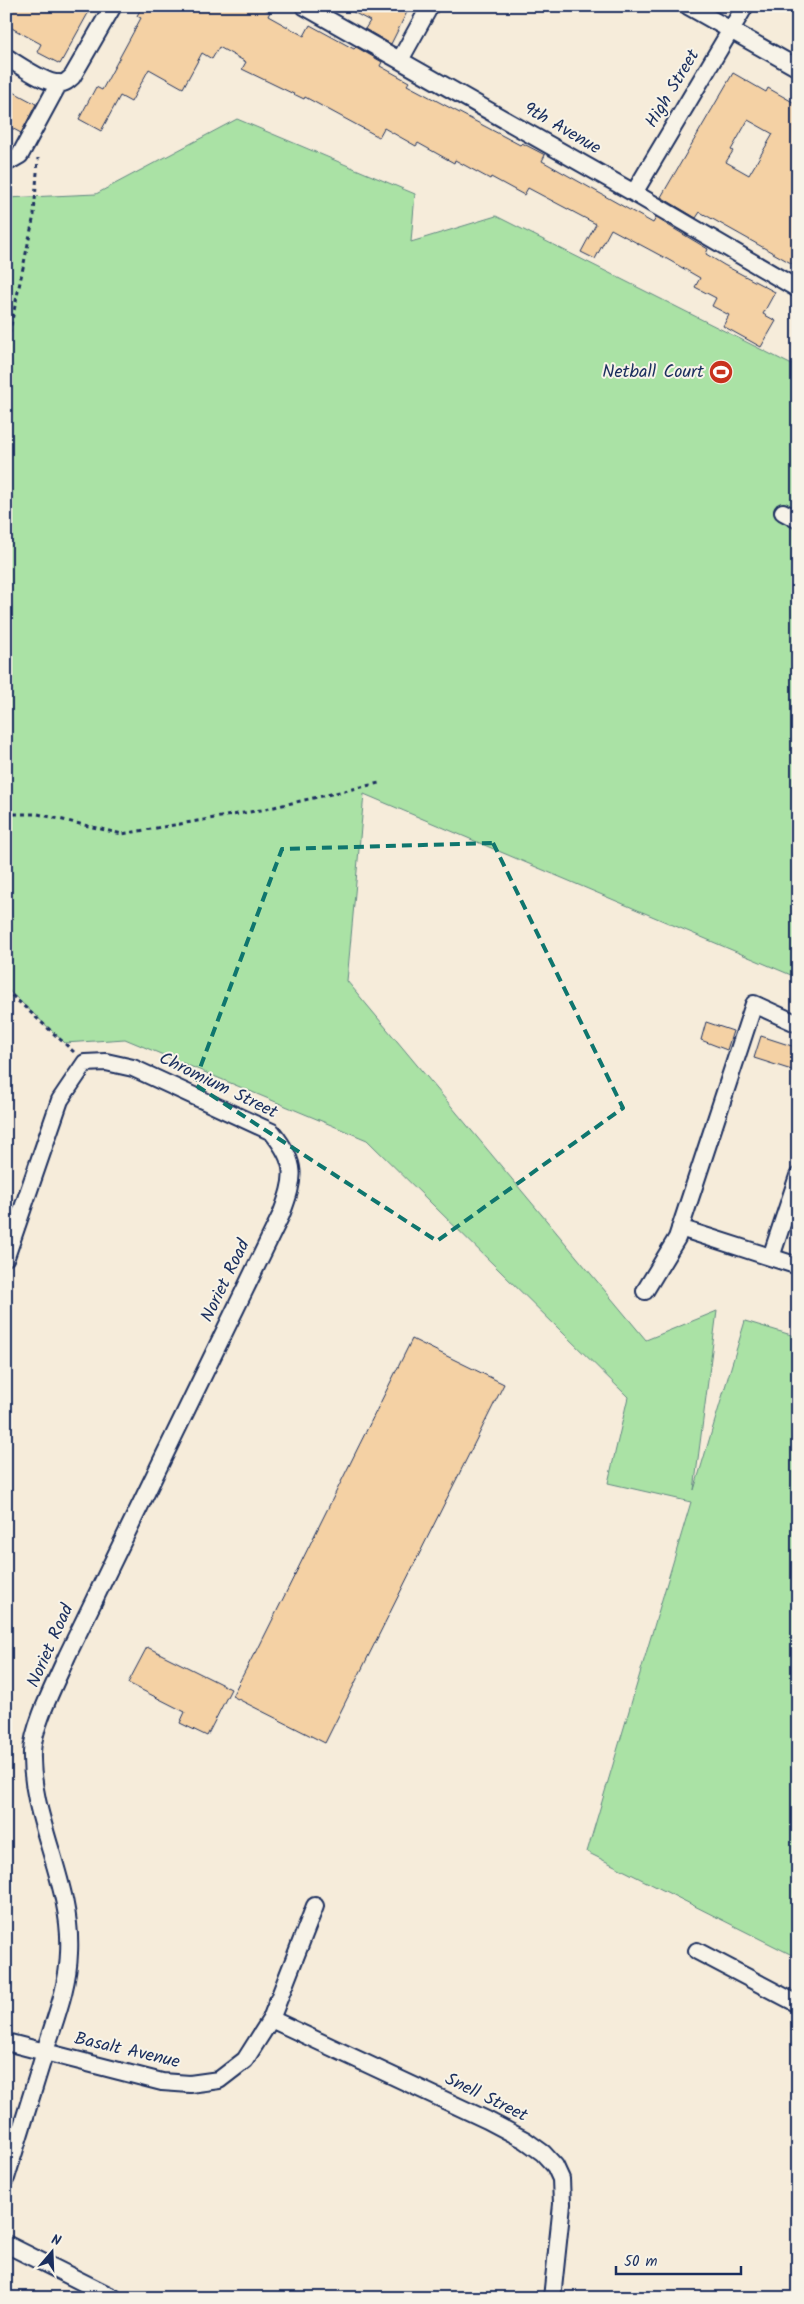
<svg xmlns="http://www.w3.org/2000/svg" width="804" height="2304" viewBox="0 0 804 2304" font-family="Kalam,sans-serif">
<style>
.green{fill:#aae2a5;stroke:#628882}
.building{fill:#f4d1a4;stroke:#1b2f5e;fill-rule:evenodd}
.lines{fill:none;stroke-linecap:round;stroke-linejoin:round}
.minor-casing{stroke:#1b2f5e;stroke-width:20}
.path{stroke:#1b2f5e;stroke-width:3;stroke-dasharray:4 4;stroke-linecap:butt}
.minor{stroke:#f7f3e8;stroke-width:16}
.marked{fill:none;stroke:#0f766e;stroke-width:4;stroke-dasharray:10 6;stroke-linejoin:round}
.labels{text-anchor:middle;dominant-baseline:central;stroke-width:4;stroke-linejoin:round;paint-order:stroke}
.street-label{font-size:18px;fill:#1b2f5e;stroke:#f7f3e8}
.poi-label{font-size:18px;fill:#1b2f5e;stroke:#f7f3e8;text-anchor:end}
</style>
<rect width="100%" height="100%" fill="#f6ecda"/>
<filter id="ink" filterUnits="userSpaceOnUse"><feTurbulence type="fractalNoise" baseFrequency=".02" numOctaves="2"/><feDisplacementMap in="SourceGraphic" scale="10" xChannelSelector="R" yChannelSelector="G"/><feConvolveMatrix kernelMatrix="1 2 1 2 8 2 1 2 1" color-interpolation-filters="sRGB"/></filter>
<g filter="url(#ink)">
<path class="green" d="M237,119L415,194L411,242L496,216L798,368V978L364,794L347,981L646,1340L717,1311L694,1490L745,1321L798,1337V1958L587,1852L691,1502L608,1483L628,1397L367,1140L125,1039L65,1043L6,988V198L96,194Z"/>
<path class="building" d="M6,6H38L47,11L50,6H92L60,64L37,52L41,44L6,25Z
M142,6H259L270,12L268,16L304,36L310,25L354,49L356,47L382,62L380,66L409,82L407,85L520,145L522,143L545,155L542,161L653,223L656,218L708,249L706,254L724,265L775,292L763,314L776,321L761,347L723,326L729,315L712,306L716,298L695,287L700,278L667,259L611,229L595,259L581,252L596,224L528,188L524,195L491,177L490,179L455,160L454,163L418,143L416,146L384,128L379,137L305,97L304,99L242,69L246,62L219,47L212,59L202,53L183,88L149,69L131,102L120,96L101,131L79,119L96,87L102,90L141,18L137,16Z
M342,6H410L391,44L365,29L370,21Z
M733,73L766,92L768,88L798,105V267L700,212L696,218L661,197ZM748,120L773,134L749,175L726,162L733,151L731,150Z
M6,88L36,104L21,133L6,125Z
M706,1022L733,1031L727,1050L701,1040Z
M761,1036L798,1048V1072L754,1058Z
M412,1339L504,1384L325,1743L232,1696L255,1652L256,1653Z
M147,1647L231,1689L207,1736L180,1723L185,1712L128,1683Z"/>
<g class="lines">
<g class="minor-casing">
<path id="minor" d="M304,6L634,193L798,289
M688,6L798,68
M6,57C18,64 48,86 62,83C66,83 69,79 72,77L113,6
M400,60L430,6
M6,163L20,155L59,83
M634,193L745,6
M783,512L798,520
M680,1228L798,1266
M6,1257L60,1100L85,1063L106,1062L133,1068L272,1132C298,1164 295,1178 281,1215L67,1656C56,1682 33,1725 32,1752C30,1819 73,1885 69,1953C68,1989 54,2021 44,2055C31,2096 19,2137 6,2178
M771,1257L798,1176
M645,1291L677,1238L754,1004L798,1024
M697,1951L798,2004
M271,2019L487,2120L525,2140L543,2153L555,2166L561,2179L562,2204L552,2298
M6,2042L162,2082L190,2084L219,2080L245,2060L271,2019L315,1906
M6,2244L114,2298"/>
</g>
<path class="path" d="M6,349L34,215L38,158
M6,814H38L122,834L261,810L379,783
M6,990L74,1052"/>
<use href="#minor" class="minor"/>
</g>
</g>
<path class="marked" d="M493,843L623,1108L437,1241L194,1084L282,849Z"/>
<defs>
<g id="stadium-disc" transform="scale(1.25)"><circle r="9.5" fill="#c8321e" stroke="#f7f3e8"/><path d="M0-5a6.5 5 0 1 0 0 10a6.5 5 0 1 0 0-10ZM-3.5-1.8h7v3.6h-7Z" fill="#fff"/></g>
</defs>
<g fill-rule="evenodd">
<use href="#stadium-disc" x="721" y="372"/>
</g>
<g class="labels">
<g class="street-label">
<text transform="translate(673 89) rotate(-59)">High Street</text>
<text transform="translate(562 129) rotate(30)">9th Avenue</text>
<text transform="translate(218 1086) rotate(26)">Chromium Street</text>
<text transform="translate(226 1281) rotate(-64)">Noriet Road</text>
<text transform="translate(51 1646) rotate(-66)">Noriet Road</text>
<text transform="translate(127 2051) rotate(13)">Basalt Avenue</text>
<text transform="translate(486 2098) rotate(26)">Snell Street</text>
</g>
<g class="poi-label">
<text x="704" y="372">Netball Court</text>
</g>
</g>
<rect width="804" height="2304" fill="none" stroke="#f7f3e8" stroke-width="25"/>
<rect x="12" y="12" width="779" height="2279" fill="none" stroke="#1b2f5e" stroke-width="2" filter="url(#ink)"/>
<g transform="translate(52 2252) rotate(19)" stroke="#f7f3e8" stroke-width="4" paint-order="stroke">
<path d="M0-4L9 19L0 12L-9 19Z" fill="#1b2f5e"/>
<text y="-8" font-size="14" font-weight="bold" text-anchor="middle" fill="#1b2f5e">N</text>
</g>
<path d="M616 2266v8h125v-8" fill="none" stroke="#1b2f5e" stroke-width="2.5"/>
<text x="624" y="2266" font-size="15" fill="#1b2f5e" stroke="#f7f3e8" stroke-width="4" paint-order="stroke">50 m</text>
</svg>
